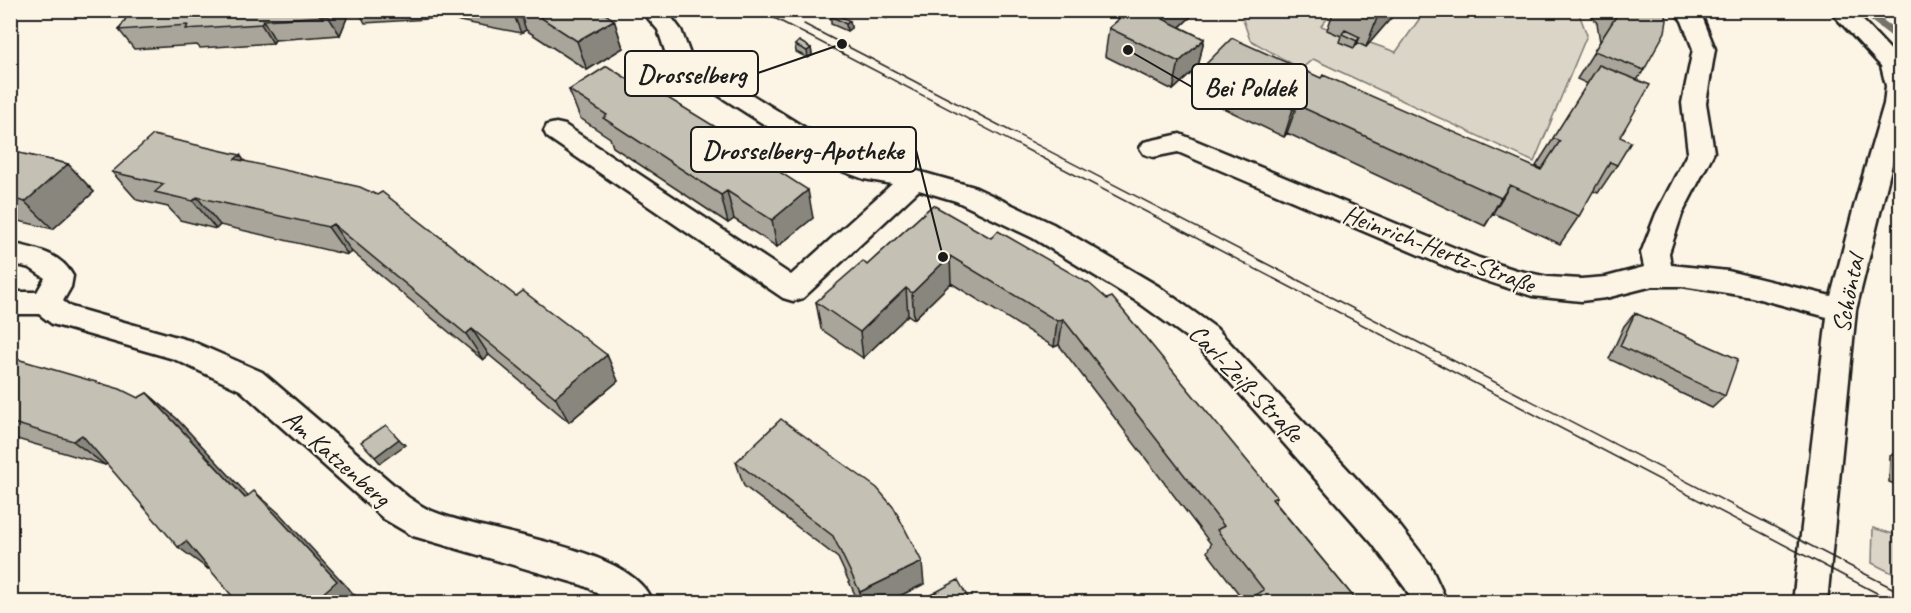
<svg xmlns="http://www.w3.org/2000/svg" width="1911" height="613" viewBox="0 0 1911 613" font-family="Caveat,sans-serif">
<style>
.green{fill:#dbd5c8;stroke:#7c7872;stroke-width:1.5}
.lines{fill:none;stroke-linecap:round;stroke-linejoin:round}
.stream{stroke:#75726c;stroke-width:8}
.street-casing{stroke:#1c1c1c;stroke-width:5}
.street{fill:#fcf5e5;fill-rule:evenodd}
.tram{stroke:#1c1c1c;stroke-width:1.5}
.wall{fill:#a9a59a;stroke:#1c1c1c;stroke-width:1.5}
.shaded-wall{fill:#89867d;stroke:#1c1c1c;stroke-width:1.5}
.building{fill:#c4c0b3;stroke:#1c1c1c;stroke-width:1.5}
.labels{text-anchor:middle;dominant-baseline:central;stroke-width:4.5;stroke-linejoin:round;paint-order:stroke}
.street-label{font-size:26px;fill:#1c1c1c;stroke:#fcf5e5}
.leader{fill:none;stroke:#1c1c1c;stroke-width:2}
.callout-dot{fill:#1c1c1c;stroke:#fcf5e5;stroke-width:2}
.callout{fill:#fcf5e5;stroke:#1c1c1c;stroke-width:2}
.callout-label{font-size:27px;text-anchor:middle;font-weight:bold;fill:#1c1c1c}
</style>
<rect width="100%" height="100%" fill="#fcf5e5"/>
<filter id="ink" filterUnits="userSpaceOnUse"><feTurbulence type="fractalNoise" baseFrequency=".0167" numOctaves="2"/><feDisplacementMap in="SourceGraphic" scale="12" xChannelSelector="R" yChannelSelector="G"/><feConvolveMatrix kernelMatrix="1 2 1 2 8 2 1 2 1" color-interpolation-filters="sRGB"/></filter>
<g filter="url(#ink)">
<path class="green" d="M1240,11H1334L1321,26L1396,52L1425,11H1578L1587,35L1534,162L1313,59L1301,69L1250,40Z
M1873,528L1900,536V577L1872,563Z"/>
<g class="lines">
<path class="stream" d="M1863,10L1900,38"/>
<g class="street-casing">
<path id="street" d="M641,10H666L681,30L691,57L849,155L868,162L914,170L974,187L1053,224L1158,286L1216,328L1396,521L1430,565L1447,602H1412L1406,589L1372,543L1196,344L1138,302L1033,238L956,201L919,190L803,298L793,301L783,298L547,137L544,131L547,125L556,123L565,125L791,275L892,184L864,179L831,167L674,67L666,54L658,30Z
M1673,10H1697L1703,19L1715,49L1706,103L1714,152L1682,214L1669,253L1671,265L1728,271L1831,296L1855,203L1884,104L1886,86L1881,66L1829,10H1853L1900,60V132L1856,310L1827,602H1793L1827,317L1752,297L1682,286H1653L1606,298L1581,301L1532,296L1459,272L1178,152L1153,157L1144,154L1140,148L1144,142L1180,134L1479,258L1516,270L1548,277L1581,279L1606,277L1644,267L1641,253L1656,214L1688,152L1682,103L1693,49L1682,21Z
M10,243C35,249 60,252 73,276L71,287L63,301L71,307L191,341L262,372L408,497C416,502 423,508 432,511C483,534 633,545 652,602H608L591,589L582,585L413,536L384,519L240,390L174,359L52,324L39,314H10V292H37L45,278L30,268L10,263Z"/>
</g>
<use href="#street" class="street"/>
<path class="tram" d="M759,10L1894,602
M804,24L1900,592"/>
</g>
<path class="wall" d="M131,10H348L349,13L340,35L275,40L273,43L200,48L197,45L134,49L119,30Z
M358,10H599L614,20L623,48L587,70L526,30L521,33L444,18L365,23Z
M872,10H897L887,18Z
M1119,10H1198L1180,27L1204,39L1198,67L1173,90L1105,56L1109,28L1118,20Z
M1334,10H1398L1366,47L1358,43L1354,48L1339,42L1341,36L1327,30Z
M1587,10H1665L1644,70L1637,80L1620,137L1617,165L1598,193L1593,191L1579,216L1560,244L1493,213L1485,226L1287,133L1284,137L1196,95L1203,67L1321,78L1541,170L1542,169L1536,166L1588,84L1577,79L1600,42L1597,23Z
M831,16L850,21L851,28L847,31L831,24Z
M795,45L811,48L812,55L808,58L796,52Z
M569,90H645L768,159L769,166L813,218L777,247L734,219L728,223L613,147L610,138L580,118Z
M10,151L68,164L94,192L53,229L10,219Z
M240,155L244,161L516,296L607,355L618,381L569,422L489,355L483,360L352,252L348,255L220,225L216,229L180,220L168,207L137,200L112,172Z
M933,205L1277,497L1275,502L1356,600L1233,603L1242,598L1207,552L1211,544L1059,345L1054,347L951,283L914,319L908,315L863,358L821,329L816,302L867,265Z
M1635,313L1725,396L1712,408L1609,359L1624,326Z
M10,357L138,398L147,393L176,418L248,496L280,514L208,569L107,464L105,465L10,437Z
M1900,449V486L1889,482L1890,456Z
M736,462L924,584L885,603H859L838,558L744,486Z"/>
<path class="shaded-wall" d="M331,10H348L349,13L340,35L328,16Z
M512,10H519L526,30L521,33Z
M887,10H897L887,18Z
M1173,10H1198L1157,48L1163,19Z
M1384,10H1398L1366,47L1377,18Z
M263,20L275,40L273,43L261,24Z
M614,20L623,48L587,70L577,41Z
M850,21L851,28L847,31L846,24Z
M1360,37L1357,44L1354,48L1357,41Z
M1204,39L1198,67L1173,90L1179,62Z
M811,48L812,55L808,58L807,51Z
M1297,105L1287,133L1284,137L1293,109Z
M240,155L261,183L235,159Z
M768,159L774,187L764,162Z
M68,164L94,192L53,229L25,202Z
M1510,185L1493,213L1485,226L1501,198Z
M808,190L813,218L777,247L772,220Z
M727,191L734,219L728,223L721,195Z
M197,197L220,225L216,229L193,201Z
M333,224L352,252L348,255L328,227Z
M950,256L951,283L914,319L912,293Z
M906,288L908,315L863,358L860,332Z
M1063,319L1059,345L1054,347L1057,321Z
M472,329L489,355L483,360L466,334Z
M607,355L618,381L569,422L555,397Z
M147,393L176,418L272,521L245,498Z
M82,435L114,459L105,465L73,441Z
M399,439L405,445L380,463L375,457Z
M254,491L280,514L362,603H312Z
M186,541L216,563L208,569L178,547Z
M922,562L924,584L885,603H862L860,592Z"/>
<path class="building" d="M131,10H331L328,16L263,20L261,24L186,29L188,25L119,30Z
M529,10H599L614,20L577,41Z
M1130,10H1173L1163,19L1204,39L1179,62L1109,28Z
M1358,10H1384L1377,18Z
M1616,10H1665L1667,20L1665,32L1644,70L1594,51L1617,15Z
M834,13L850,21L846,24L831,16Z
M1345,30L1360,37L1357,41L1342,34Z
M1232,38L1321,78L1323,75L1541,170L1560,141L1553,138L1599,65L1650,85L1620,137L1631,142L1617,165L1610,162L1579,216L1510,185L1501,198L1297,105L1293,109L1203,67Z
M799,41L811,48L807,51L795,45Z
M607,66L645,90L650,87L768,159L764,162L808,190L772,220L727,191L721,195L603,118L607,115L569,90Z
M153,135L240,155L235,159L360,187L377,195L382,192L516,296L523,291L607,355L555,397L472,329L466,334L333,224L328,227L197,197L193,201L155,192L164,184L112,172Z
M10,151L68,164L25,202L10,198Z
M933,205L991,238L998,231L1090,284L1107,299L1112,297L1277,497L1272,499L1356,600L1353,603H1233L1244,596L1247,600L1264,590L1217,530L1224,526L1063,319L1057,321L950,256L912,293L906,288L860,332L816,302L863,261L867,265Z
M1635,313L1738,359L1725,396L1620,346Z
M10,357L120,389L138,398L147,393L245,498L254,491L337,581L312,603H238L186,541L178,547L82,435L73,441L10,422Z
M781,419L877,488L894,508L922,562L860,592L833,536L736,462Z
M386,425L399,439L375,457L361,442Z
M958,580L971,603H916Z"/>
</g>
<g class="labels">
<g class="street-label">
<text transform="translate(1439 249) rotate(21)">Heinrich-Hertz-Straße</text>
<text transform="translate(1848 294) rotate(-79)">Schöntal</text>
<text transform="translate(1246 383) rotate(46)">Carl-Zeiß-Straße</text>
<text transform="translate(337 458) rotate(41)">Am Katzenberg</text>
</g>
</g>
<path class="leader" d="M842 44L758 73M1128 50L1192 87M943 257L916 150"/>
<g class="callout-dot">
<circle cx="842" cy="44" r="6"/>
<circle cx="1128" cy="50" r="6"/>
<circle cx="943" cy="257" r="6"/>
</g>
<g class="callout">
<rect x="625" y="51" width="133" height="45" rx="6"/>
<rect x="1192" y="64" width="115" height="45" rx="6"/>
<rect x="691" y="127" width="225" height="45" rx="6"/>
</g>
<g class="callout-label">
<text x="692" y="83">Drosselberg</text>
<text x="1250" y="96">Bei Poldek</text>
<text x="803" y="159">Drosselberg-Apotheke</text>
</g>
<rect width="1911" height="613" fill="none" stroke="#fcf5e5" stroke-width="36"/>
<rect x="18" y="18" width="1875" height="577" fill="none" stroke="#1c1c1c" stroke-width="2" filter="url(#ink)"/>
</svg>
